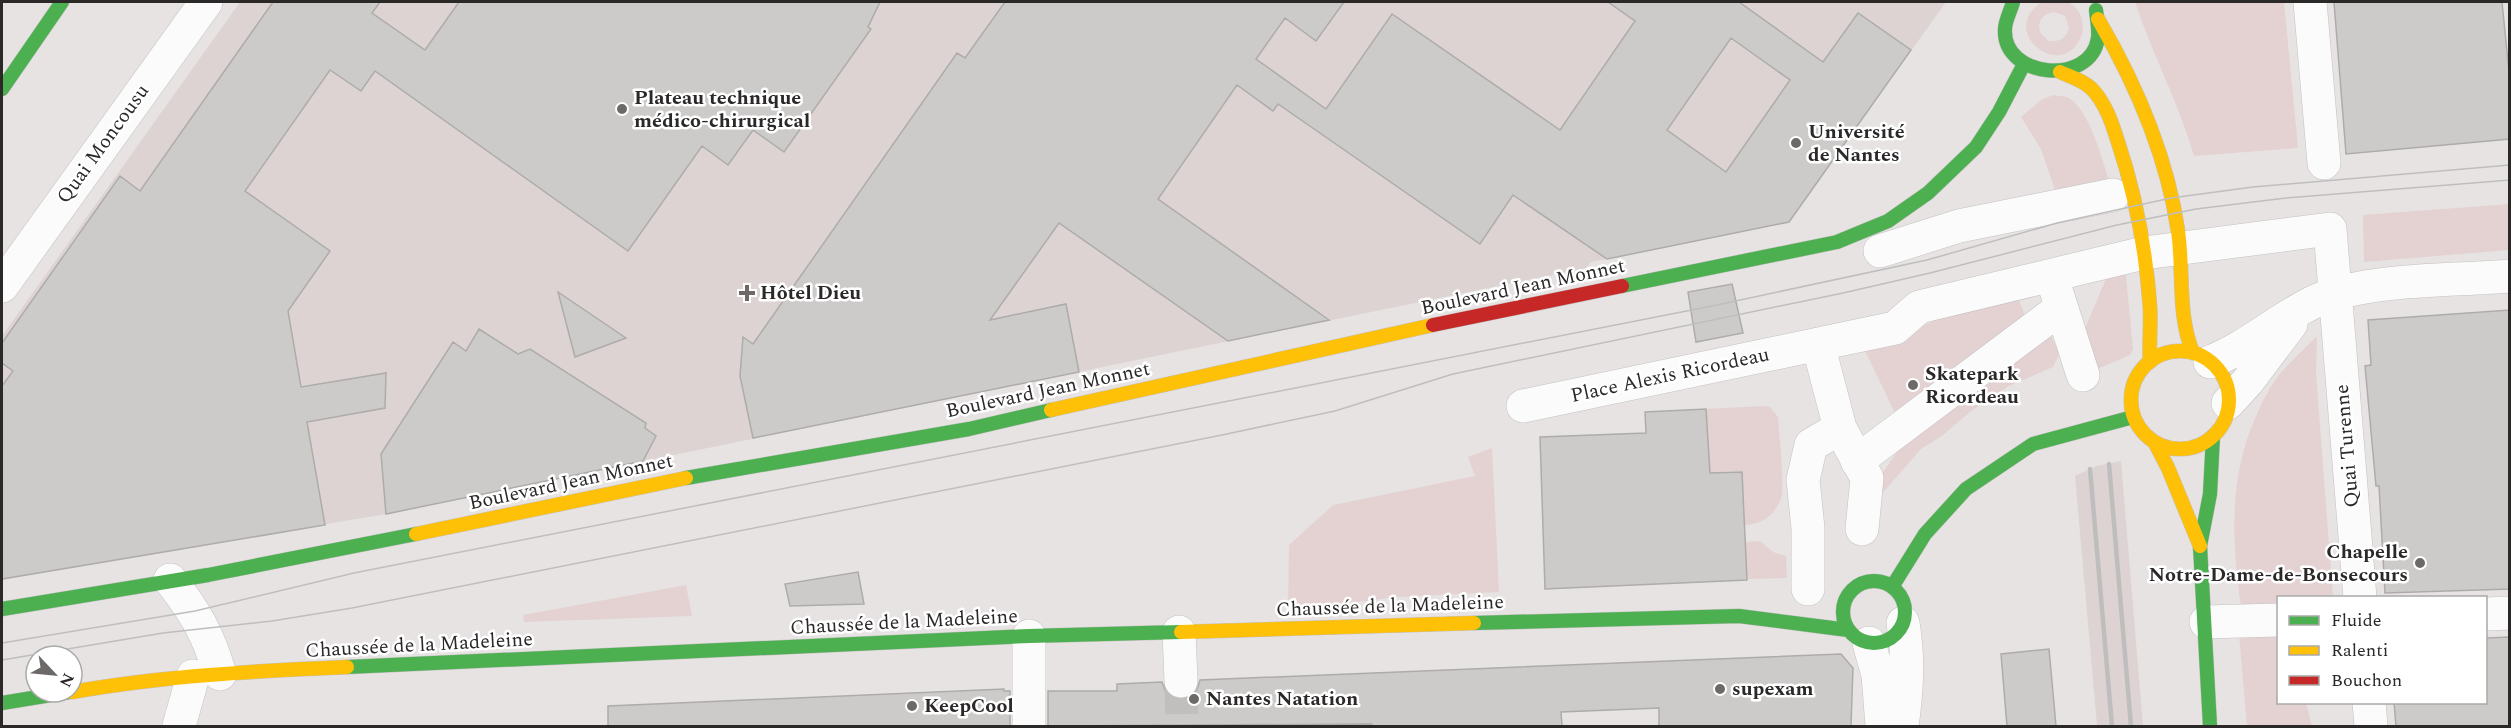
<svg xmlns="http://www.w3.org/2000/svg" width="2511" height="728" viewBox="0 0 2511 728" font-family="Spectral,serif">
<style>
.built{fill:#ded3d3}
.green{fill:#e4d2d2;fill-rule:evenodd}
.building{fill:#cccbca;stroke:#adacab;stroke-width:1.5;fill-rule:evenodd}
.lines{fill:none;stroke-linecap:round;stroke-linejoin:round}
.street-tunnel{stroke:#c1bebe;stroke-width:33;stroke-dasharray:33 16;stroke-linecap:butt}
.street-casing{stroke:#c3c0c0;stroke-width:34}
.fast-casing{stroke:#c3c0c0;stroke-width:15}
.slow-casing{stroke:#c3c0c0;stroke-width:15}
.jam-casing{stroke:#c3c0c0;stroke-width:15}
.street{stroke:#fbfbfb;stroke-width:33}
.fast{stroke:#4caf50;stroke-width:14}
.slow{stroke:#ffc107;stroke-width:14}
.jam{stroke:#c62828;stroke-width:14}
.tram{stroke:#bfbebe;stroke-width:1.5}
.rail{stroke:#bfbebe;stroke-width:4.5}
.poi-dot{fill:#6d6969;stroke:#fff;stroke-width:2}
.labels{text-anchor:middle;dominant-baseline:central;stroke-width:5;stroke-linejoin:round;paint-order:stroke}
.poi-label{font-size:20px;font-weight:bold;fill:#2b2828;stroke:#fff;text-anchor:start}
.street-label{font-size:20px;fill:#2b2828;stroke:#fff}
</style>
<rect width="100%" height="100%" fill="#e7e3e3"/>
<path class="built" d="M240,2H1946L1789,222L1591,262L1586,268L386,514L2,579V336Z
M2121,461L2143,726H2097L2075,476L2096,466Z"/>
<path class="green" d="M2042,2C2050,2 2063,0 2069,3C2082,9 2086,27 2080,39C2060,81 1997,31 2042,2ZM2054,12L2065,16L2069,27C2067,38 2060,42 2049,41L2041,34C2036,22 2042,14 2054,12Z
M2135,2H2284L2298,148L2194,156C2179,103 2152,54 2135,2Z
M2053,95C2057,96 2064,96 2067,97C2090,108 2102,161 2110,183L2056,193L2041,149L2021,117L2041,100Z
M2509,204V250L2364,262L2363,215Z
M2125,266L2133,349L2130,355L2095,370L2084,331L2110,269Z
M2013,286L2029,325L1898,419L1865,351Z
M2048,329L2059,354L2053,367L2009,386L1971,411L1942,436L1921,449L1879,497L1874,485L1911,432Z
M2317,336L2316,373L2333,597L2278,598V607H2241C2232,542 2228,479 2256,416C2262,403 2269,388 2278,376C2290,362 2304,349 2317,336Z
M1763,406L1770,407L1778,417C1779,431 1785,491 1781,499C1773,516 1763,524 1745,525L1742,471L1699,473L1709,455L1706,409Z
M1492,448L1499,592L1397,597L1288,611L1289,545L1333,505L1475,476L1468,457Z
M1760,541L1773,552L1786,556L1787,578L1747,579L1745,542Z
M686,585L692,616L524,622L523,615Z
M2278,632V702L2306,703L2312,726H2247L2239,635Z"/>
<path class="building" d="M273,2H380L372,13L425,50L459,2H880L868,27L871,29L784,152L753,130L728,165L702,146L628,251L375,71L361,91L330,70L245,191L330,251L288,311L301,387L386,373L385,408L307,422L325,525L2,579V386L13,371L2,363V343L120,176L140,191Z
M1005,2H1344L1316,41L1285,18L1256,59L1326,109L1392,14L1560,130L1635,21L1608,2H1739L1823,62L1858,13L1911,50L1789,222L1607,259L1513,195L1480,244L1278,104L1273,111L1237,85L1158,199L1329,320L1228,341L1059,223L990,320L1066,304L1079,372L753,438L740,376L743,337L753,344L957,53L965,58ZM1731,38L1790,80L1726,172L1667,130Z
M2334,2H2502L2510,82V139L2346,154Z
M1732,284L1743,333L1696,342L1688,292Z
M558,292L626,338L575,357Z
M2510,310V589L2385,593L2379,486H2376L2365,366L2371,365L2368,320Z
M479,329L518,354L530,349L646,423L645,428L656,436L643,461L386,514L381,454L453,342L466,351Z
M1706,409L1710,473L1742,472L1747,580L1545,589L1540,437L1646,433L1645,412Z
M858,572L864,604L790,606L785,584Z
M2510,637V726H2396L2394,702H2486V638Z
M2049,649L2056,726H2007L2001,654Z
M1841,654L1853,668L1851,726H1659V708L1561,712L1562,726H1374L1371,724L1048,726V691H1117V684L1162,682L1165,690L1172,697L1182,700L1190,697L1197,690L1200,680Z
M1004,689V691H1010V726H608V706Z"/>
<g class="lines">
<path class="street-tunnel" d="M1181,681L1182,726"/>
<g class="street-casing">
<path id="street" d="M2310,2L2324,163
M1880,251L1959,226L2113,195
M2,286L206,2
M2055,287L2083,375
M1818,344L1840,428L1867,478L1862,529
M2210,362C2249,347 2280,317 2318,300C2369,278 2453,281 2510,276
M2228,403L2248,381L2291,324
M1523,406L1895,328L1919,307L2144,253L2330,229L2360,598
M1857,461L2061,308
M170,580C196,613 208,634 220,674
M1808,589V528L1803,480L1811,445L1840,428
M2486,614L2510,613
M2206,622L2278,620
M1179,632L1181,681
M1029,636V726
M1869,643L1878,675L1882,726
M2369,702L2371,726
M179,726L193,676
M1902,726C1907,691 1909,659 1903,623"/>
</g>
<g class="fast-casing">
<path id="fast" d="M2013,2C2011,10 2005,21 2005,29C2002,78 2091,87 2098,38C2099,30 2097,19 2096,10
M2,89L62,2
M1622,286L1837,242L1888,221L1928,193L1976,147L1999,112L2024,64
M686,478L969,429L1051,410
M1843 612a31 31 0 1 1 62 0a31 31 0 1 1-62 0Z
M1892,587L1925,534L1966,489L2033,444L2133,417
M2,609L208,575L416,534
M1474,623L1739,616L1848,630
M347,667L1029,636L1181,632
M2,703L69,692
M2210,726L2200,546L2210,494L2213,436"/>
</g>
<g class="slow-casing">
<path id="slow" d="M2098,19C2136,84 2167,156 2178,231C2184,272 2177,314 2193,353
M2060,72C2071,77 2083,80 2092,89C2106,104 2112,123 2118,142C2136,196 2146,251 2150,307C2151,325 2149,344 2150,362
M2131 400a49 49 0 1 1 98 0a49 49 0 1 1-98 0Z
M1051,410L1433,325
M2155,443L2168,468L2200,546
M416,534L686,478
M1181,632L1474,623
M72,692C163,676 255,671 347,667"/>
</g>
<g class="jam-casing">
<path id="jam" d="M1433,325L1622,286"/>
</g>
<use href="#street" class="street"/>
<use href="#fast" class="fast"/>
<use href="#slow" class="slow"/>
<use href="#jam" class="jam"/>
<path class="tram" d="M2,643L195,611L354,573L1712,306L1927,260L2057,223L2171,198L2253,187L2510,165
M2,660L163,633L272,621L352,608L1222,435L1335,411L1453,374L1843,293L1930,273L2117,225L2196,209L2286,198L2510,180"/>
<path class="rail" d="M2109,464L2131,726
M2090,469L2112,726"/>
</g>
<g class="poi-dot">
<circle cx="622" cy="109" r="6"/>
<circle cx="1796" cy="143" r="6"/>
<path d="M744 284h6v6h6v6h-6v6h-6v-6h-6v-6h6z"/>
<circle cx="1913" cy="385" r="6"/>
<circle cx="2420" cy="563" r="6"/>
<circle cx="1720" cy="689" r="6"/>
<circle cx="1194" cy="699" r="6"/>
<circle cx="912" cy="706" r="6"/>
</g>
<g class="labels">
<g class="poi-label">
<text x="634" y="98">Plateau technique<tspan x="634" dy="23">médico-chirurgical</tspan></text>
<text x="1808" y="132">Université<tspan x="1808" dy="23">de Nantes</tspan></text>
<text x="760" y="293">Hôtel Dieu</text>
<text x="1925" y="374">Skatepark<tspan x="1925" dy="23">Ricordeau</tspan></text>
<text x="2408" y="552" text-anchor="end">Chapelle<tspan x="2408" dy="23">Notre-Dame-de-Bonsecours</tspan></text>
<text x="1732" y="689">supexam</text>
<text x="1206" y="699">Nantes Natation</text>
<text x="924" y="706">KeepCool</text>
</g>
<g class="street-label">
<text transform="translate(103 144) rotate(-54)">Quai Moncousu</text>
<text transform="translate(1523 287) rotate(-12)">Boulevard Jean Monnet</text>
<text transform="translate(1670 375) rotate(-12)">Place Alexis Ricordeau</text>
<text transform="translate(1048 390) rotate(-12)">Boulevard Jean Monnet</text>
<text transform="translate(2347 446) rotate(-95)">Quai Turenne</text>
<text transform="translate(571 482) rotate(-12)">Boulevard Jean Monnet</text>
<text transform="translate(1390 606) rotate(-2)">Chaussée de la Madeleine</text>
<text transform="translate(904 622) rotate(-3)">Chaussée de la Madeleine</text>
<text transform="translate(419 645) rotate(-3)">Chaussée de la Madeleine</text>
</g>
</g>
<rect width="2511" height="728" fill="none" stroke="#2b2828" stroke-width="6"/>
<rect x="2277" y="596" width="210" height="108" fill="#ffffff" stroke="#aaa9a9" stroke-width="1.5"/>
<rect x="2289" y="616" width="30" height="9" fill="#4caf50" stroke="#aaa9a9" stroke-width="1.5"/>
<text x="2331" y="626" font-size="18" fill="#2b2828">Fluide</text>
<rect x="2289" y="646" width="30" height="9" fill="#ffc107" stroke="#aaa9a9" stroke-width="1.5"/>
<text x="2331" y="656" font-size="18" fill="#2b2828">Ralenti</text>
<rect x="2289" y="676" width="30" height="9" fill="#c62828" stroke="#aaa9a9" stroke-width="1.5"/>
<text x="2331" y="686" font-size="18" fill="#2b2828">Bouchon</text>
<g transform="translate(54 674) rotate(116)"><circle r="28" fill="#ffffff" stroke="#aaa9a9" stroke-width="1.5"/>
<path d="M0-4.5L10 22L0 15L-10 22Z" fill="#6d6969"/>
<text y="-9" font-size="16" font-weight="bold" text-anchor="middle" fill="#2b2828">N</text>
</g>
</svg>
